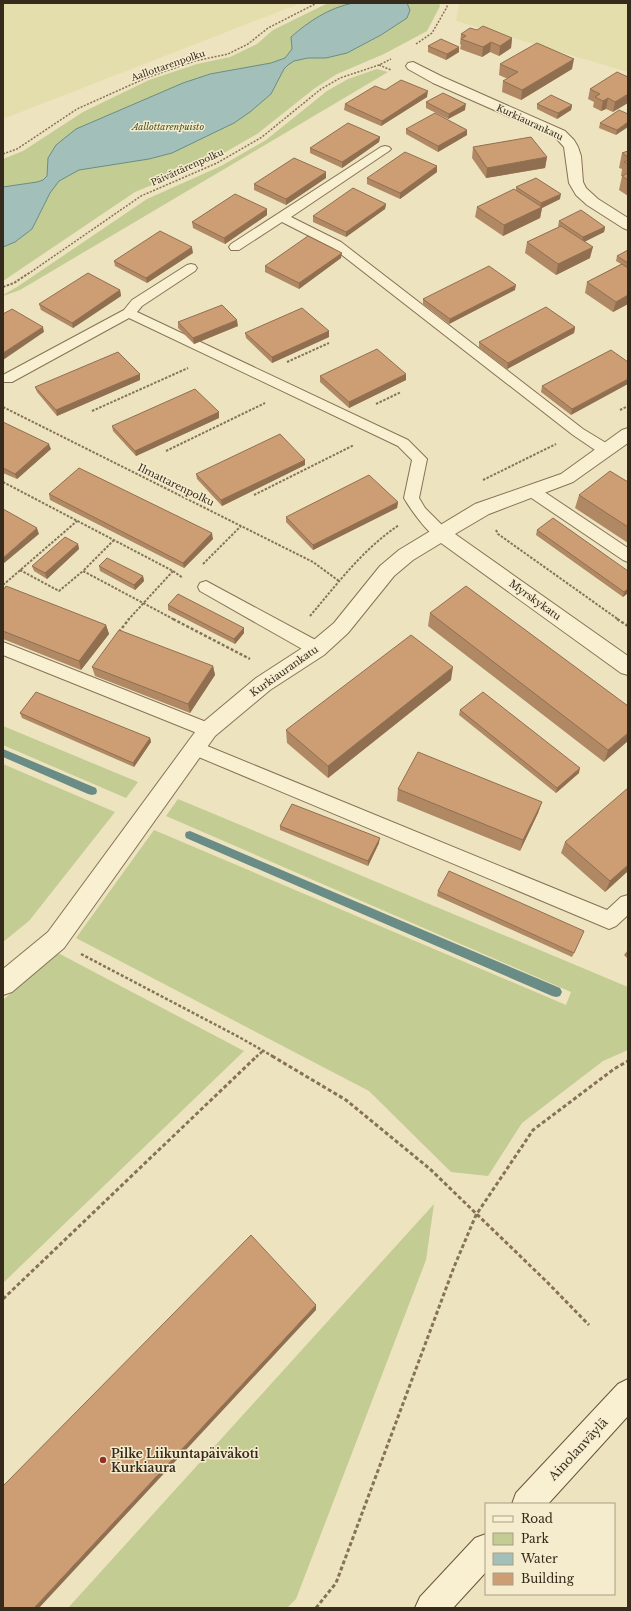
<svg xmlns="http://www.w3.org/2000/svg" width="631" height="1611" viewBox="0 0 631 1611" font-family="'Libre Baskerville',serif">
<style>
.farmland{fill:#e4deac}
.green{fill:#c2cc93}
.water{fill:#a2c0b9;stroke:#698d86}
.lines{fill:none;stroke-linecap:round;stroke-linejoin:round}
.stream{fill:#698d86;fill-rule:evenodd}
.lane-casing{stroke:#867357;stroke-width:2}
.street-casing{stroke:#867357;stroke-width:2}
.secondary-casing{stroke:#68543b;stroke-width:2}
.path-far3{stroke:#867357;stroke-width:1.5;stroke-dasharray:2 1.5;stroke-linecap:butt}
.path-far2{stroke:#867357;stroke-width:2;stroke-dasharray:2.5 1.5;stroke-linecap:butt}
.path-far1{stroke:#867357;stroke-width:2.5;stroke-dasharray:3 2;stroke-linecap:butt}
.path{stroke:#867357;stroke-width:3;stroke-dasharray:4 2.5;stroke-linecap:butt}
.lane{fill:#f9f0d2;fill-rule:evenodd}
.street{fill:#f9f0d2;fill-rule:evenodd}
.secondary{fill:#f9f0d2;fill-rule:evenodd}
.wall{fill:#b08864}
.shaded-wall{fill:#906f51}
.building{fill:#cd9e74;stroke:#906f51}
.poi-dot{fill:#962d27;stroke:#f5ecce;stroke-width:1.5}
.labels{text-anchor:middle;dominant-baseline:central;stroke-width:3;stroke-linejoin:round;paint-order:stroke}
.far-street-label{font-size:9px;fill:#362a1c;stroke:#f5ecce}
.far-park-label{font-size:9px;font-style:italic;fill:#435222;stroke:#f5ecce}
.street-label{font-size:10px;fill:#362a1c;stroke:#f5ecce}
.near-street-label{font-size:12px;fill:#362a1c;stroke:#f5ecce}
.near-poi-label{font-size:12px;font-weight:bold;fill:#362a1c;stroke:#f5ecce;text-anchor:start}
</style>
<rect width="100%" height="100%" fill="#eee3bf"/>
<path class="farmland" d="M3,3H301L3,119Z
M459,3H628V72L456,21Z"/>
<path class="green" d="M328,3H439L440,6L427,31L384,54L337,74L315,88L257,134L210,161L135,192L3,281V159L23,151L83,112L149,80L197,64L230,57L257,44L273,30Z
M377,69L388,72L20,290L3,296V295L17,287L147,199L221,166L266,140L327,91L348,79Z
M3,726L138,782L126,798L3,745Z
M3,764L115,812L29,921L3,942Z
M178,799L628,987V1050L603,1061L522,1123L488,1176L451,1172L369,1091L76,938L154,830L566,1005L571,992L166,816Z
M58,953L244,1051L3,1283V1000Z
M434,1204L426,1260L296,1599L287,1608H68Z"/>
<path class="water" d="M353,3H407L410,10L407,18L381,35L347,53L326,58H308L294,61L288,65L284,69L271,94L250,112L234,123L172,153L149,159L79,170L59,181L50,193L32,229L15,242L3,247V187L37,182L43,180L47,176L48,158L56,145L76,129L183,83L210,74L271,63L285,58L292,49L291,37C309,21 329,8 353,3Z"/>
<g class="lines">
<path class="stream" d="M3,749L96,788L97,791L96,794L92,795L88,794L3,757Z
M190,831L560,988L562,992L560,996L556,997L552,996L186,838L185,835L186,832Z"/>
<g class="lane-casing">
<path id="lane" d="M385,146L389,147L391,149L389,151L291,217L341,242L583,429L611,446L613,450L611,454L606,455L601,454L573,435L333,248L282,222L239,250H231L229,247L231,244L381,147Z
M191,264L195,265L197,268L195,271L142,306L137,312L408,440L427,459L419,498L425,508L447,530L450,534L447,538C446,538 443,539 441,539C431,539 409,507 404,498L412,460L398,446L129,318L12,382H3V375L124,310L132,300L187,265Z
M532,486L537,487L628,548V562L623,560L527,495L525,491L527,487Z
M206,581L323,644L325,649L323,654L317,655L311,654L200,591L198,587L200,583Z
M3,642L214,725L217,730L214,735L208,737L202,735L3,655Z
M195,741L607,910L621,897L628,895V915L616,926L609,929L602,926L189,753L186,748L189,743Z"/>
</g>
<g class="street-casing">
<path id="street" d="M413,62L443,77L565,131L574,140L578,147L581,156L583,182L586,188L598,199L628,218V230L623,228L587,205L576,195L569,183L564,147L555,137L433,83L408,69L406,66L408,63Z
M628,428V443L573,482L489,514L455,534L628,656V675L621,673L441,543L413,560L394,576L348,633L324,655L270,690L215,736L64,948L12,992L3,995V969L48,932L201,724L256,678L310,643L334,623L380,566L399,550L475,504L561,474L622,430Z"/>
</g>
<g class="secondary-casing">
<path id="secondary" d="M628,1379V1416L548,1504H512L516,1493L618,1384Z
M486,1534V1572L453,1608H415L420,1597L475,1538Z"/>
</g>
<path class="path-far3" d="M416,44L432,33L447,7V3
M379,65L391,70
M3,154L17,149L77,109L146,78L195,61L228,54L248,44L268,28L317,3
M28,274L141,196L217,163L262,137L321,89L340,78L379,65L391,59"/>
<path class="path-far2" d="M3,287L14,283L29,273
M287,362L329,343
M376,404L401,392
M3,407L313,562L339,581
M620,410L628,406
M92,411L188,368
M166,451L265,403
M483,480L556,444
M3,482L173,571L183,578
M254,495L354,445
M496,530L498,534L619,620
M114,540L83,571L175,620
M203,564L241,526
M20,570L59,591L83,571
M3,585L77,521
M310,616C338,583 363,549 399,525
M128,620L173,571"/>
<path class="path-far1" d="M173,619L250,659
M617,619L628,626
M119,632L129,619
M81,954L239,1037L274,1057
M256,1057L263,1051"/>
<path class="path" d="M272,1056L346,1100L430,1169L547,1282L589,1325
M3,1299L257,1056
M316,1608L336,1583L454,1267L476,1215L533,1130L614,1069L628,1061"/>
<use href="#lane" class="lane"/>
<use href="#street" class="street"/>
<use href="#secondary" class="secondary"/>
</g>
<path class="wall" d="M477,30L512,38L511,48L499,56L490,52L482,57L460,49L461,45L460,44L461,34Z
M428,46L459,47V52L446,60L428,52Z
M500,64L572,69L521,100L502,92L503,81L508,79L499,75Z
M628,77L613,112L606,109L601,111L593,107L594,102L588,99L590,89Z
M385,90L427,97L381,126L344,110L345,104Z
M426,102L465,110L448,119L426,108Z
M537,104L572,105L571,110L557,119L537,109Z
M628,114L616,135L599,128L600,123Z
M406,129L467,135L438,152L406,134Z
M380,137L379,142L342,168L310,153V148Z
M473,147L547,157L545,168L486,178L472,158Z
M628,151V196L619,190L622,176H621L622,169L619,168L622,153Z
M437,172L400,199L367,184V178Z
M326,178L286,205L254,190V184Z
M516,187L560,199L542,208L540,218L503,236L475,217L477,207L516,190Z
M386,204L385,209L346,237L313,222V216Z
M267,209V215L225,244L193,228L192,222Z
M559,221L605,227L604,232L584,242L590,258L556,275L525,253L527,242L559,227L558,226Z
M628,250V304L613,312L585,293L587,282L621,264L616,261L617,256Z
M193,253L147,283L115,266L114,261Z
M341,258L299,289L265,272V266Z
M120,290L121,296L73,328L41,310L39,304Z
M515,290L449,324L423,304V299Z
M178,322L238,326L194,344L178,328Z
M575,327L574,333L507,369L479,348V342Z
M329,331V337L272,363L246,338L245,333Z
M611,350L571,415L541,392L542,386Z
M320,376L406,380L349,408L320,382Z
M140,380L57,416L37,392L35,387Z
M219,412V418L136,456L113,431L112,426Z
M3,422L51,449L17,479L3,473Z
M305,465L222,506L197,479L196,474Z
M628,482V543L575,508L579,495Z
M49,494L213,539L184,568L50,500Z
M398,502L397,508L313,550L286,522V517Z
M537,530L628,571V593L623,597L536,535Z
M78,544L79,549L47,579L34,571L32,566Z
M99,566L143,576L144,581L135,590L100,571Z
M3,590L106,625L109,634L81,670L3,639Z
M168,605L244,628V633L235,644L168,610Z
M430,613L628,706L604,762L428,626Z
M213,666L215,675L190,713L95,676L92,667Z
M451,680L328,778L287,743L286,730Z
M460,710L579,773L556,793L459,715Z
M20,713L150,738L151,742L134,767L22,718Z
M398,789L542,802L538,813L520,851L397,801Z
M280,826L379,843L368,866L280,830Z
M565,842L628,871L605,892L561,853Z
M438,891L574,953L572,957L437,896Z
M628,950V959L624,955Z"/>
<path class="shaded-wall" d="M512,38L511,48L499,56L500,46Z
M491,42L490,52L482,57L483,47Z
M459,47V52L446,60L447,54Z
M574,59L572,69L521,100L522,90Z
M428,91L427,97L381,126L382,121Z
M628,94V103L613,112L615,102Z
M608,98L606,109L601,111L603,101Z
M466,104L465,110L448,119L449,114Z
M572,105L571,110L557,119L558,113Z
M628,122V127L616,135L617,130Z
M467,130V135L438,152V146Z
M380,137L379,142L342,168V162Z
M547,157L545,168L486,178L487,168Z
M437,166V172L400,199V193Z
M326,172V178L286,205V199Z
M561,194L560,199L542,208L540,218L503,236L504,225L540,208L541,203Z
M386,204L385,209L346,237V232Z
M267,209V215L225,244L224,238Z
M605,227L604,232L582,243L583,237Z
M192,247L193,253L147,283L146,278Z
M593,247L590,258L556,275L558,264Z
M342,253L341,258L299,289V283Z
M516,285L515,290L449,324L450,319Z
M120,290L121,296L73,328L72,323Z
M628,295V304L613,312L616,302Z
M237,320L238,326L194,344L193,338Z
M43,327L44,332L3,360V353Z
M575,327L574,333L507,369L508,363Z
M329,331V337L272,363V357Z
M140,374V380L57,416L56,410Z
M406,374V380L349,408V402Z
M628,379V384L571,415L572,409Z
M219,412V418L136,456L135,451Z
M49,444L51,449L17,479L15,474Z
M305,460V465L222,506L221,500Z
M398,502L397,508L313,550V545Z
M37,528L39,534L3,564V558Z
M212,533L213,539L184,568L183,563Z
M78,544L79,549L47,579L45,573Z
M143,576L144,581L135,590L134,585Z
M628,589V593L623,597L624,592Z
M106,625L109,634L81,670L79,661Z
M244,628V633L235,644L234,639Z
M213,666L215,675L190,713L188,704Z
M453,667L451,680L328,778V766Z
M628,733V741L604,762L608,750Z
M150,738L151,742L134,767L133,763Z
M580,768L579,773L556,793L557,788Z
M542,802L538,813L520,851L523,840Z
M380,838L379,843L368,866V861Z
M628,865V871L605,892L610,881Z
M316,1305V1310L39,1608H34Z"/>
<path class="building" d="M483,26L512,38L500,46L491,42L483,47L461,39L466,36L461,34L470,28L477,30Z
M441,39L459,47L447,54L428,46Z
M537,43L574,59L522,90L503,81L518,72L500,64Z
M617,72L628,77V94L615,102L608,98L603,101L595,97L600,94L590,89Z
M401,80L428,91L382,121L345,104L375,86L385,90Z
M443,93L466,104L449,114L426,102Z
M551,95L572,105L558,113L537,104Z
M619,110L628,114V122L617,130L600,123Z
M435,113L467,130L438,146L406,129Z
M348,123L380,137L342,162L310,148Z
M531,137L547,157L487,168L473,147Z
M628,151V157L622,153Z
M405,152L437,166L400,193L367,178Z
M294,158L326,172L286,199L254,184Z
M628,160V164L624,162Z
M628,173V180L622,176Z
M536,178L561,194L541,203L516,187Z
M353,188L386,204L346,232L313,216Z
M514,189L542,207L504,225L477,207Z
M235,194L267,209L224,238L192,222Z
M581,210L605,227L583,237L559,221Z
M561,226L593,247L558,264L527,242Z
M160,231L192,247L146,278L114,261Z
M308,236L342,253L299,283L265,266Z
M628,250V263L617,256Z
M622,264L628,268V295L616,302L587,282Z
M489,266L516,285L450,319L423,299Z
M88,273L120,290L72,323L39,304Z
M222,305L237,320L193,338L178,322Z
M546,307L575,327L508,363L479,342Z
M302,308L329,331L272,357L245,333Z
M12,309L43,327L3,353V314Z
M377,349L406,374L349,402L320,376Z
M611,350L628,362V379L572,409L542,386Z
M118,352L140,374L56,410L35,387Z
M195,389L219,412L135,451L112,426Z
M3,422L49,444L15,474L3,468Z
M280,434L305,460L221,500L196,474Z
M79,468L212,533L183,563L49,494Z
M610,471L628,482V527L579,495Z
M369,475L398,502L313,545L286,517Z
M3,509L37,528L3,558Z
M553,518L628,571V589L624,592L537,530Z
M65,537L78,544L45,573L32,566Z
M107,558L143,576L134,585L99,566Z
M6,586L106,625L79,661L3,631V590Z
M466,586L628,706V733L608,750L430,613Z
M178,594L244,628L234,639L168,605Z
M119,630L213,666L188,704L92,667Z
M411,635L453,667L328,766L286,730Z
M36,692L150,738L133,763L20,713Z
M483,692L580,768L557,788L460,710Z
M418,752L542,802L523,840L398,789Z
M628,788V865L610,881L565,842Z
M292,804L380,838L368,861L280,826Z
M449,871L584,931L574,953L438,891Z
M251,1235L316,1305L34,1608H3V1486Z"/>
<circle class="poi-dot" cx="103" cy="1460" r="4"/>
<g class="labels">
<g class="far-street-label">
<text transform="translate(168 65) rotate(-19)">Aallottarenpolku</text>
<text transform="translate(530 122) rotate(25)">Kurkiaurankatu</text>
<text transform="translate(187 167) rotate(-24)">Päivättärenpolku</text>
</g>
<g class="far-park-label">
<text x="168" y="126">Aallottarenpuisto</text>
</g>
<g class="street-label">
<text transform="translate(176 485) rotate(26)">Ilmattarenpolku</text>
<text transform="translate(535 600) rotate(36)">Myrskykatu</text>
<text transform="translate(284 671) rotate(-35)">Kurkiaurankatu</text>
</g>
<g class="near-street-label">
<text transform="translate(578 1449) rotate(-47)">Ainolanväylä</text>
</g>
<g class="near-poi-label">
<text x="111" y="1453">Pilke Liikuntapäiväkoti<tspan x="111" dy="14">Kurkiaura</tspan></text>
</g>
</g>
<rect width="631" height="1611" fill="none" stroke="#362a1c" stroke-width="8"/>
<rect x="485" y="1503" width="130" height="92" fill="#f5ecce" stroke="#a99e87"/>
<rect x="493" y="1516" width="20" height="6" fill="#f9f0d2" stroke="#a99e87"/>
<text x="521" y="1523" font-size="12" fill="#362a1c">Road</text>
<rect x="493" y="1533" width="20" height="12" fill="#c2cc93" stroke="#a99e87"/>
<text x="521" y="1543" font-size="12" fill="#362a1c">Park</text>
<rect x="493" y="1553" width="20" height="12" fill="#a2c0b9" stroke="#a99e87"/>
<text x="521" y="1563" font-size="12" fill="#362a1c">Water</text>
<rect x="493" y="1573" width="20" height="12" fill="#cd9e74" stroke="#a99e87"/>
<text x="521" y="1583" font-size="12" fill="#362a1c">Building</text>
</svg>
